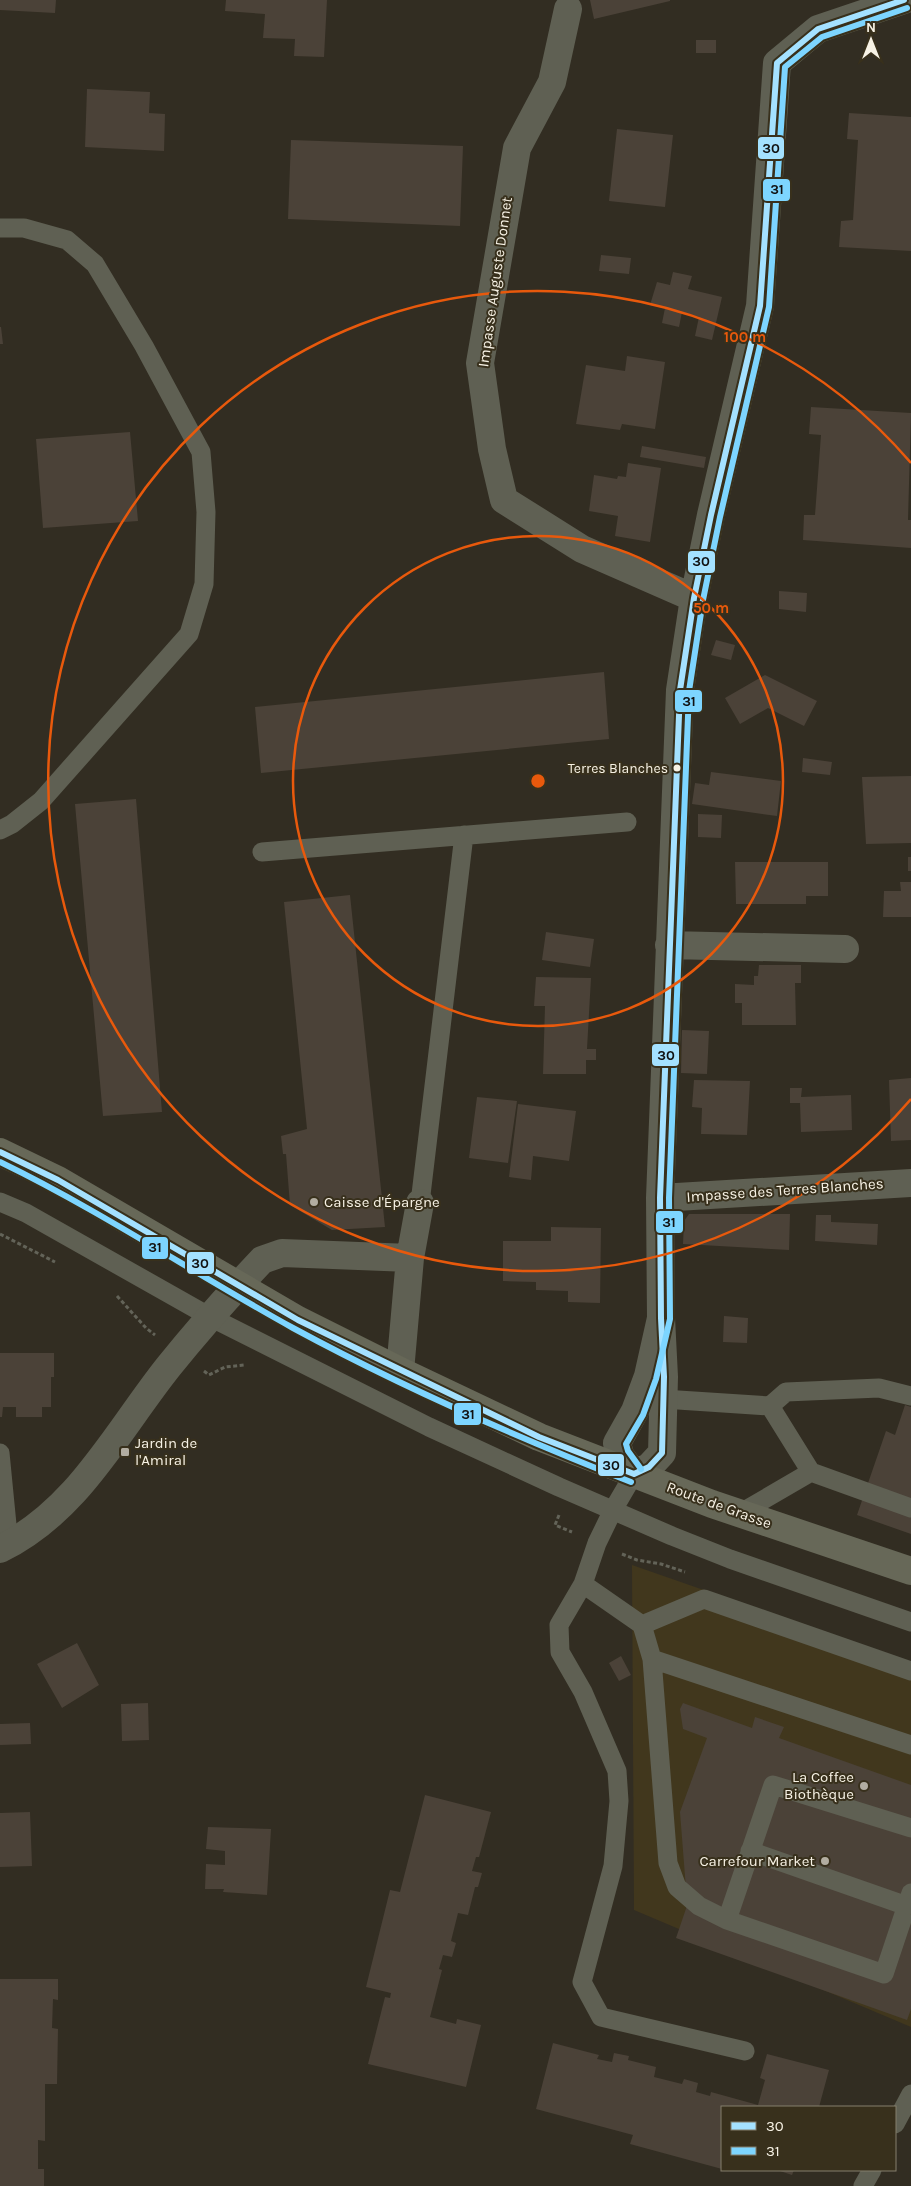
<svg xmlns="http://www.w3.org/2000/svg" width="911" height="2186" viewBox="0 0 911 2186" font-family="Karla,sans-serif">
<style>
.built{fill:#41371d}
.building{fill:#4b4238}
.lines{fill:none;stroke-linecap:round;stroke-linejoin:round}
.path{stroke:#636358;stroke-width:3;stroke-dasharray:4 2.5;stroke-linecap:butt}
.service{stroke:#5f6053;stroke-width:19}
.minor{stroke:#5f6053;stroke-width:28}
.primary{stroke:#676858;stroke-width:28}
.bus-1-casing{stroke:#38301c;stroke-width:10}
.bus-2-casing{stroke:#38301c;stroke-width:10}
.bus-1{stroke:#a4e1ff;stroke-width:6}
.bus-2{stroke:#7dd5ff;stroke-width:6}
.ring{fill:none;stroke:#e8590c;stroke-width:2.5}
.bus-dot{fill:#f7f2e5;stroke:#38301c;stroke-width:2}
.poi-dot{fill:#b2ada1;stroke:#38301c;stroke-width:2}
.labels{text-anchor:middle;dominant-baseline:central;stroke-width:4;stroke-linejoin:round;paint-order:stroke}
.bus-label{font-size:14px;fill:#f7f2e5;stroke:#38301c;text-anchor:end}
.street-label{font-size:15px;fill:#f7f2e5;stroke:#38301c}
.poi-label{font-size:15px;fill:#f7f2e5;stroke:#38301c;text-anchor:start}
.centre{fill:#e8590c;stroke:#38301c;stroke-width:2.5}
.ring-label{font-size:15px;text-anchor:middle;font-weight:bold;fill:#e8590c;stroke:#38301c;stroke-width:4;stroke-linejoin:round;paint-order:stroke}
.line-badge{stroke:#38301c;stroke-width:2}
.pale-badge-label{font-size:14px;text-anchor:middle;font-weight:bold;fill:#111}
</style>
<rect width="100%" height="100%" fill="#322d22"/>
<path class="built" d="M632,1565L911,1662V2027L634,1910Z"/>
<path class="building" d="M0,0H56L55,13L0,10Z
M226,0H327L324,57L294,56L295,39L263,38L265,14L225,11Z
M590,0H670V1L594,19Z
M696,40H716V53H696Z
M87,89L150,92L149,113L165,114L164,151L85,147Z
M849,113L911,117V251L839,247L841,221L853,220L858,140L847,139Z
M617,129L673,135L665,207L609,201Z
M291,140L463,146L460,226L288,219Z
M601,255L631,258L629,274L599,271Z
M673,272L692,276L688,289L722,297L712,340L695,336L699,317L682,312L679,327L662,323L665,308L650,305L657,282L670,285Z
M0,327H1L3,344H0Z
M627,356L665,362L655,429L622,424L620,430L576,424L586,365L625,371Z
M811,407L911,413L908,520H911V548L803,540L804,515H815L821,435L809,434Z
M130,432L138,521L43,528L36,439Z
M642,446L706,457L704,468L640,457Z
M628,463L661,468L650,542L615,536L618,516L589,511L594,475L617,479L618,476L626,477Z
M779,591L807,593L806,612L779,609Z
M716,640L735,645L731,660L711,655Z
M604,672L609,739L261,773L255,707Z
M765,675L817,701L804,726L768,708L740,724L725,698Z
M803,758L832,762L830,775L802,772Z
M711,772L781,781L777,816L692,804L695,783L709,785Z
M911,776V843L866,844L862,777Z
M136,799L162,1112L103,1116L75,804Z
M698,814L722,815L721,838L698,837Z
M908,857H911V871H908Z
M735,862H828V896H806V904H736Z
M900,882H911V917H883L884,891H901Z
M350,895L385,1227L332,1230L290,1205L286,1154H283L281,1136L307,1129L284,902Z
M546,932L594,939L590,967L542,960Z
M759,965H801V983H795L796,1025H742V1003H735V984L754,985V976H758Z
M536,977L591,978L587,1049H596V1060H586V1074H543L545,1006H534Z
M682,1030L709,1031L707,1074L681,1073Z
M911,1078V1140L891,1141L889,1080Z
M694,1080L750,1081L747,1135L701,1134L702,1108L692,1107Z
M790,1088H802L801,1097L851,1095L852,1130L801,1132L800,1103H790Z
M477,1097L517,1101L508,1163L469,1158Z
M518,1104L576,1111L569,1161L533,1156L531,1180L509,1177Z
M689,1214H790L789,1250L683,1244L684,1221Z
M816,1215H831V1222L878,1224L877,1245L815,1241Z
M551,1227L601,1228L600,1303L568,1302V1291L536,1290V1282L503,1281V1241H551Z
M724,1316L748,1318L747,1343L723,1342Z
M0,1353H54V1377H51V1407H42V1417H16V1407H3L2,1417H0Z
M905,1405L911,1407V1534L857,1515L886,1431L895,1435Z
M77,1643L99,1685L62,1708L37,1664Z
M621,1656L631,1675L619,1681L609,1663Z
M148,1703L149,1740L122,1741L121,1704Z
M683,1703L752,1728L755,1717L784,1727L779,1738L911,1785V2009L907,2020L676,1938L692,1891L686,1889L680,1812L707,1738L683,1729L680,1709Z
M30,1723L31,1744L0,1745V1724Z
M425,1795L491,1812L479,1857H476L472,1871L482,1873L478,1887H475L468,1915L458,1913L451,1941L456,1943L452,1957L443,1955L439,1969L442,1970L430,2017L456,2024L457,2019L481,2025L466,2087L368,2064L385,1997L390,1998L391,1993L366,1987L390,1890L400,1892Z
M30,1812L32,1866L0,1867V1813Z
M208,1827L271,1829L267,1895L223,1892L224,1889H205L206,1864L225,1865V1851L206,1849Z
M0,1979H58V2000L53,1999L52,2028L58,2029L57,2084H45V2141L38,2140V2169H44V2186H0Z
M553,2043L599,2055L597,2059L612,2062L614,2053L629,2056L628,2060L656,2067L654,2077L682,2084L684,2079L698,2083L696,2092L710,2096L711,2092L758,2105L765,2080L760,2078L767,2054L829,2070L819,2107H722V2169L630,2144L633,2135L536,2109Z
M777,2170H794L792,2175Z"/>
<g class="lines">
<path class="path" d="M0,1234L55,1262
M117,1296L146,1328L155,1335
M204,1371L209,1375L225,1367L244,1365
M559,1515L555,1525L572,1532
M622,1554L637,1560L661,1564L685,1572"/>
<path class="service" d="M0,228H24L67,240L95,264L144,346L201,452L206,512L204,584L189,634L41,801L12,824L0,830
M262,852L627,822
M0,1202L26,1213L212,1318L429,1427L559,1487L672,1536L730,1559L911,1622
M420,1203L464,835
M663,1399L770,1406L811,1472
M770,1406L786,1392L879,1388L911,1396
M0,1453L9,1545
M634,1474L613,1510L597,1543L583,1584L559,1625L560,1652L583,1692L617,1771L619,1801L613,1866L582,1982L601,2017L745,2051
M739,1514L811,1472L911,1508
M583,1584L642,1625L652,1659L911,1745
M642,1625L704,1599L911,1671
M652,1659L668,1863L677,1887L699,1906L727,1920L884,1974L911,1893
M750,1851L907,1906
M727,1920L773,1785L911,1828
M895,2124L911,2094
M863,2186L872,2170"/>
<path class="minor" d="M568,9L552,82L517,148L480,363L492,449L504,500L582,549L694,598
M669,945L845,949
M660,1198L911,1183
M661,1318L648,1376L635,1411L617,1443L620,1455L634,1474L649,1467L662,1453L664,1377L661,1318L660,1198L680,690L694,598L711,515L760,306L777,63L818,29L904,0
M400,1371L410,1258L420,1203
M0,1549C78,1511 117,1431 169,1366C198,1330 230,1294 262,1260L282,1253L410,1258"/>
<path class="primary" d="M0,1152L58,1180L298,1320L400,1371L539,1437L712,1504L911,1571"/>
<g class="bus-1-casing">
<path id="bus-1" d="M0,1152L58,1180L298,1320L539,1437L634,1474L649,1467L662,1453L664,1377L661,1318L660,1198L680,690L694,598L711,515L760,306L777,63L818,29L904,0"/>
</g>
<g class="bus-2-casing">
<path id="bus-2" d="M0,1162C101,1211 195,1274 293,1328C402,1387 516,1437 631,1482
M641,1469L628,1451L626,1444L643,1415L656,1379L670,1319L669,1198L689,691L703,600L720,517L769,307L785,67L822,37L907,8"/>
</g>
<use href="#bus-1" class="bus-1"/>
<use href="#bus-2" class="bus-2"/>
</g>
<g class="ring">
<circle cx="538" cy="781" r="245"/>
<path d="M911 1099A490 490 0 1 1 911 463"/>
</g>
<circle class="bus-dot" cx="677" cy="768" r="4.5"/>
<g class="poi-dot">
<circle cx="314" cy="1202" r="5"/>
<rect x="120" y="1447" width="10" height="10" rx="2.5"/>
<circle cx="864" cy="1786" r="5"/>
<circle cx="825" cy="1861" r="5"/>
</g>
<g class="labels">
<g class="bus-label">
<text x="668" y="768">Terres Blanches</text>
</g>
<g class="street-label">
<text transform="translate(495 282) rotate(-82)">Impasse Auguste Donnet</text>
<text transform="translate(785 1190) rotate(-4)">Impasse des Terres Blanches</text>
<text transform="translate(719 1505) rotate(20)">Route de Grasse</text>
</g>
<g class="poi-label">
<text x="324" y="1202">Caisse d'Épargne</text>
<text x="135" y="1443">Jardin de<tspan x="135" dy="17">l'Amiral</tspan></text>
<text x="854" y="1777" text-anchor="end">La Coffee<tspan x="854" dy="17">Biothèque</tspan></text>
<text x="815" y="1861" text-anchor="end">Carrefour Market</text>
</g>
</g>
<circle cx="538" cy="781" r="8" class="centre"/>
<g class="ring-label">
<text x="745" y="342">100 m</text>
<text x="711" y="613">50 m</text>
</g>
<g class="line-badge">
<rect x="757" y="136" width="28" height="24" rx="5" fill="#a4e1ff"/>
<rect x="762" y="178" width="29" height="24" rx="5" fill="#7dd5ff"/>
<rect x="687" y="550" width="29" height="24" rx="5" fill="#a4e1ff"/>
<rect x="674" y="689" width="29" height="24" rx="5" fill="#7dd5ff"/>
<rect x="651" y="1043" width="29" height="24" rx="5" fill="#a4e1ff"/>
<rect x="655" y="1210" width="29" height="24" rx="5" fill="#7dd5ff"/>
<rect x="141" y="1236" width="28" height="24" rx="5" fill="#7dd5ff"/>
<rect x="186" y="1251" width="29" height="24" rx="5" fill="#a4e1ff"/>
<rect x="453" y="1402" width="29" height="24" rx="5" fill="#7dd5ff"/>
<rect x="597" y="1453" width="28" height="24" rx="5" fill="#a4e1ff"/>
</g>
<g class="pale-badge-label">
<text x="771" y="153">30</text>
<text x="777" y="194">31</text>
<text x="701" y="566">30</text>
<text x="689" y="706">31</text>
<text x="666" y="1060">30</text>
<text x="669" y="1227">31</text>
<text x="155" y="1252">31</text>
<text x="200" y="1268">30</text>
<text x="468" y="1419">31</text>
<text x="611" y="1470">30</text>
</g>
<rect x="721" y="2106" width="175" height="65" fill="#38301c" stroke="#847e6c"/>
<rect x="731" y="2122" width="25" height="8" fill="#a4e1ff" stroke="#847e6c"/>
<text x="766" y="2131" font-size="15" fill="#f7f2e5">30</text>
<rect x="731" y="2147" width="25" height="8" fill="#7dd5ff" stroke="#847e6c"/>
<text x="766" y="2156" font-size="15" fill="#f7f2e5">31</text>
<g transform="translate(871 40)" stroke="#38301c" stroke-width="4" paint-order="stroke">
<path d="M0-4L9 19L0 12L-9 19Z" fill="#f7f2e5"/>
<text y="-8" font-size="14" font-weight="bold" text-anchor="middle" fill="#f7f2e5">N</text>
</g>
</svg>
